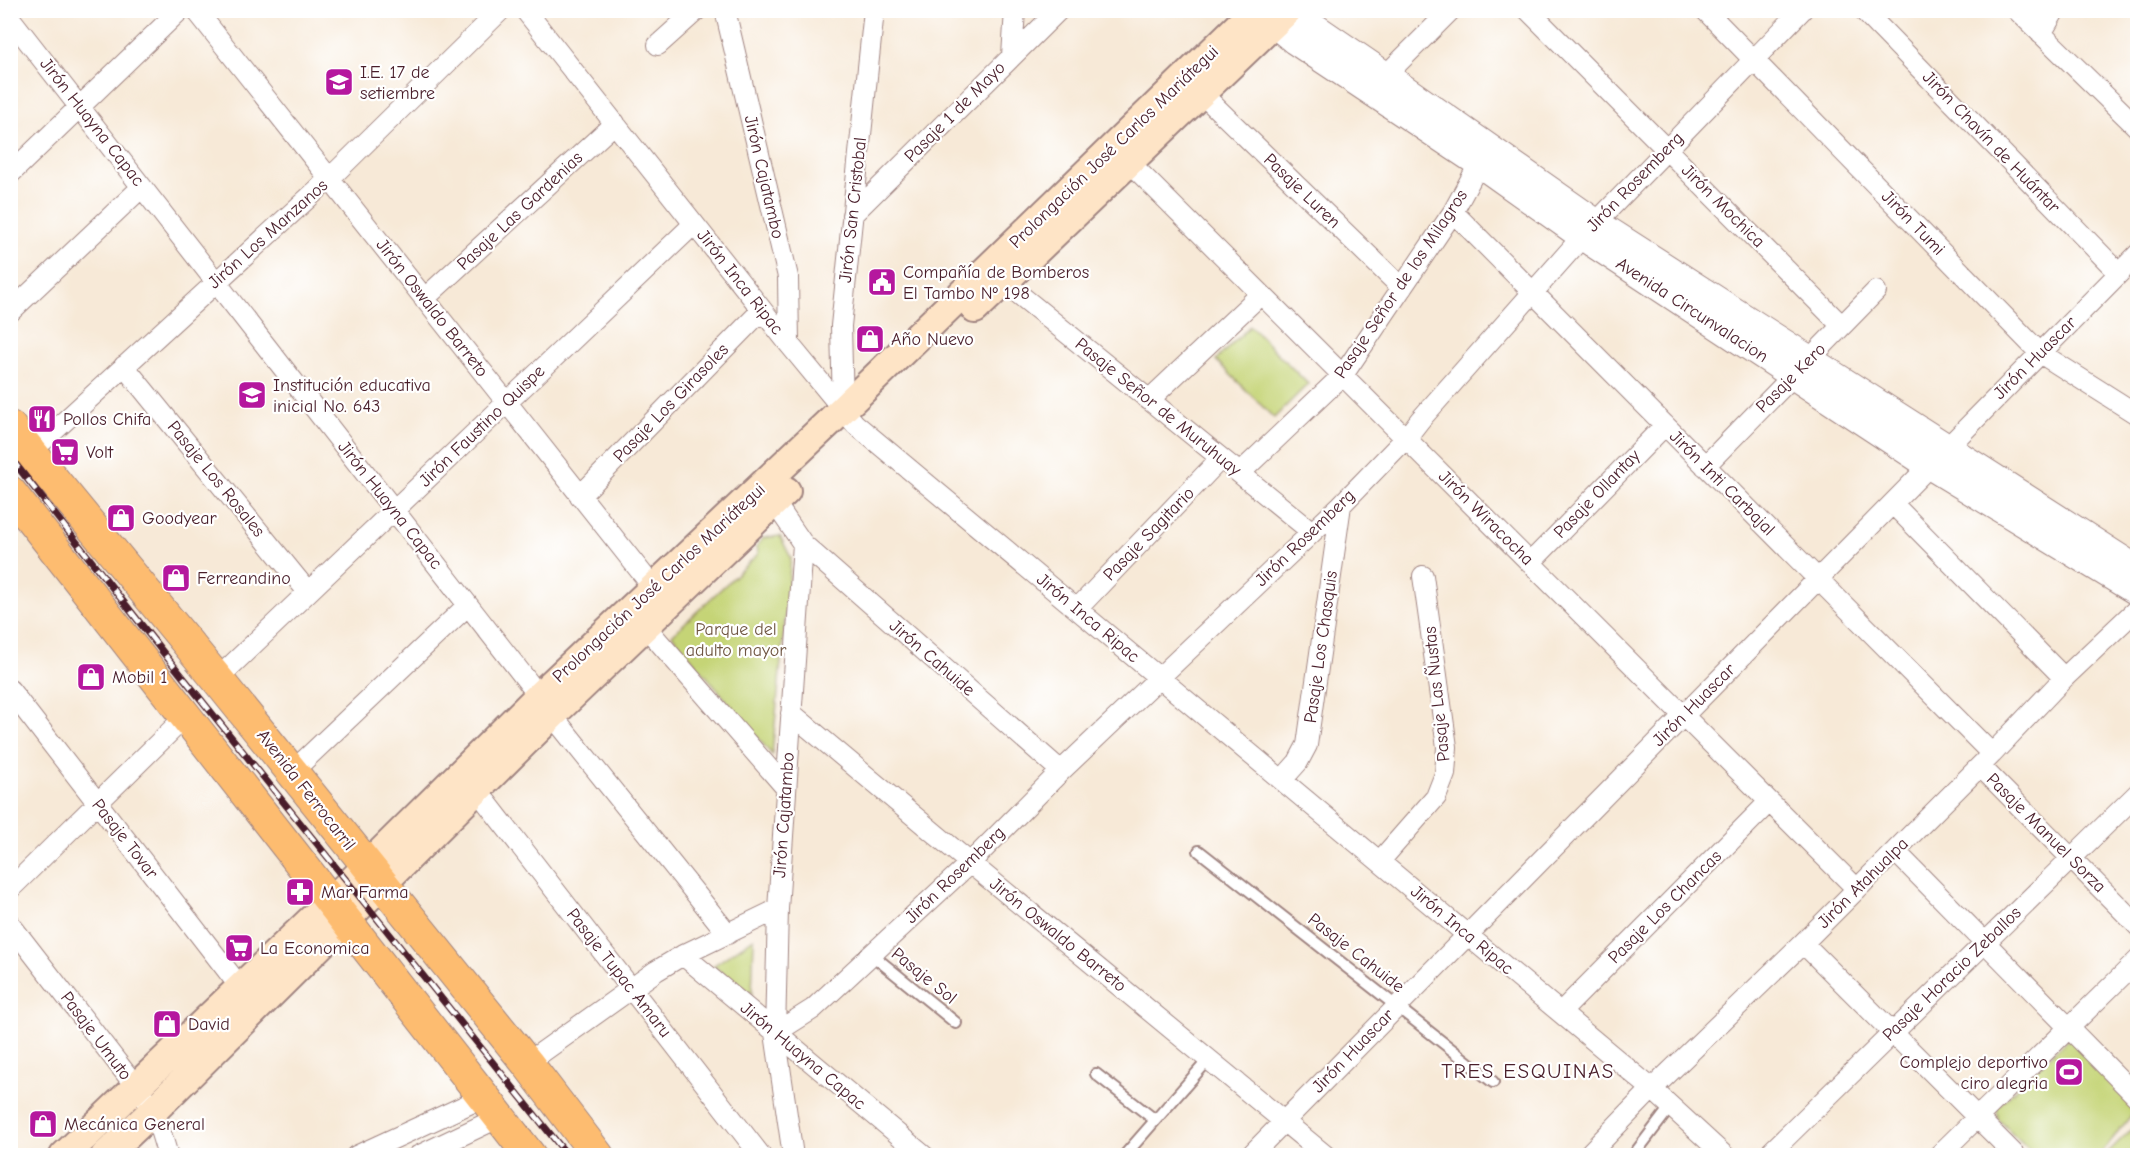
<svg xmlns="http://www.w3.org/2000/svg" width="2148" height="1166" viewBox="0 0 2148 1166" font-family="'Comic Neue',sans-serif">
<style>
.green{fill:#c5d476;stroke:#887a50;stroke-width:1.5}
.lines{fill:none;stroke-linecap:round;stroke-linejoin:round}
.service-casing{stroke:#a08481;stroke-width:14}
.minor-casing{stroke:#a08481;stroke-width:22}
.tertiary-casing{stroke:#a08481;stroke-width:28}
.secondary-casing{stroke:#a08481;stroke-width:32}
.primary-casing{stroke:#a08481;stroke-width:34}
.service{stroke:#fff;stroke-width:10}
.minor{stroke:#fff;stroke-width:20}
.tertiary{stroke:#fff;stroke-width:26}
.secondary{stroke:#fee4c6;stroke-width:28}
.primary{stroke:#fdbc70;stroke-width:32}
.rail-casing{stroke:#4a1f2b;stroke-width:7}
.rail{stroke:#fff;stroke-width:4.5;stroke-dasharray:14;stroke-linecap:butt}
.labels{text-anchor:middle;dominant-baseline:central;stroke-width:4.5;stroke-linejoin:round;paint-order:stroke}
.poi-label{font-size:18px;fill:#4a1f2b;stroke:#fff;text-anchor:start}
.street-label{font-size:18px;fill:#4a1f2b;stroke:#fff}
.park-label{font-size:18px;fill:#6f5542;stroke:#fff}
.quarter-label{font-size:21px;letter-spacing:1.5px;fill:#4a1f2b;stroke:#fff}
</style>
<rect width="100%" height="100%" fill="#fff"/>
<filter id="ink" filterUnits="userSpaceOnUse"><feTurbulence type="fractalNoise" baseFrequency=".0167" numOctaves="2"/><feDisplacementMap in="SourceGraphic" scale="12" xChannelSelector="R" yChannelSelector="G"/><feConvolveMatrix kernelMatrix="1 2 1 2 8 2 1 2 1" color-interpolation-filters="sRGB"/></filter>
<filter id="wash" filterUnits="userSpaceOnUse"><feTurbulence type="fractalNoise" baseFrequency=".008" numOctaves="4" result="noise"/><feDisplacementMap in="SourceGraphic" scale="24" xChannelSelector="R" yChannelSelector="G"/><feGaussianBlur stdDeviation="1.35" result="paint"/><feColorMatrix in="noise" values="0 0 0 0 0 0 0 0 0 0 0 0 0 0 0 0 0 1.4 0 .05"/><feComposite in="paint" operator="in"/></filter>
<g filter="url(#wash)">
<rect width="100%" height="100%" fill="#f7e9d7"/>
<path class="green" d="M1250,326L1308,384L1274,418L1216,360Z
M780,536L791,558L772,755L672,635L758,554L757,546L763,538Z
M754,938L752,994L713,966Z
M2070,1037L2137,1108L2099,1156L2035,1155L1998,1119L1997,1107Z
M2137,1124V1155H2105Z"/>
</g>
<g filter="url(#ink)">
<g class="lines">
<g class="service-casing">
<path id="service" d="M1199,851L1493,1082
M871,954L956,1023
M1096,1074L1155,1120
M1124,1156L1209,1059
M1633,1156L1671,1106"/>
</g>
<g class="minor-casing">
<path id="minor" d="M196,10L660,596
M525,10L789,344L855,424L1652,1089L1725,1156
M725,10L788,277L789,344
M1528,10L1842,326
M1705,10L2040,353L2138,415
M1863,10L2119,273
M2017,10L2138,128
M10,18L539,696L552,715L728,934
M2041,34L2055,10
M658,45L697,10
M1012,56L1015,10
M1386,75L1451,10
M1202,94L1402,288
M1120,153L1857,889
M10,174L180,10
M1453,212L1992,754
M852,215L1059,10
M1004,282L1312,532
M424,299L615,123
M10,312L142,187
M124,366L308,592
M1149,400L1261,294
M843,409L841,326L874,10
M31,452L329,179L501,10
M1705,466L1876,291
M1240,473L1343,375L1453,212L1479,164
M768,493L803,544L778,909L775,1033L793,1156
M580,496L762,310
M1893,504L2064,678
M803,544L1061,771
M1530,563L1665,425
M1077,609L1221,458
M638,618L786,788
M217,679L694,224
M10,690L240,987
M791,713L970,863L1326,1156
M1980,766L2138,926
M292,772L468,605
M1282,780L1298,762L1307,745L1341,505
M477,790L761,1156
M1895,851L2138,1098
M1380,861L1436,797L1445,774L1447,747L1423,576
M10,889L186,716
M10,924L154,1110L168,1156
M1803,943L2016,1156
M683,955L924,1156
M1561,1012L1769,802
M775,1033L813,1009L970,863L1061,771L1341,505L1406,438L1420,420L1582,237L1802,10
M527,1063L656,971L683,955L778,909
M356,1156L484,1097
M418,1156L500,1117
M1250,1156L2138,254
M1587,1156L1652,1089L1803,943L1992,754L2064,678L2138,608
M1767,1156L2138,793
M1938,1156L2138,960"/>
</g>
<g class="tertiary-casing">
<path id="tertiary" d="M1291,10L1386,75L1596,222L2138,569
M1258,11L1294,41L1479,164L1582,237L1929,466L2138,593"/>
</g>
<g class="secondary-casing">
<path id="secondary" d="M975,309L1288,10
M64,1156L350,883L539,696L843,409L1255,10
M105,1156L154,1110L552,715L786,491"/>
</g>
<g class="primary-casing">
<path id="primary" d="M10,427L217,679L527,1063L598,1156
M10,492L530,1156"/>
</g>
<use href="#service" class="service"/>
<use href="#minor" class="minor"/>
<use href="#tertiary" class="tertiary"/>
<use href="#secondary" class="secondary"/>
<use href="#primary" class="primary"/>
<g class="rail-casing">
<path id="rail" d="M10,457L162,651L568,1156"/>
</g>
<use href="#rail" class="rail"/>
</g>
</g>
<defs>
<g id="school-square" transform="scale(1.5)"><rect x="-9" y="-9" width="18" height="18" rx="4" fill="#b5179e" stroke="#fff"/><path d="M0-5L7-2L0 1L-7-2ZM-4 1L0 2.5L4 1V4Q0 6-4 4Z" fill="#fff"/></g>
<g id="civic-square" transform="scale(1.5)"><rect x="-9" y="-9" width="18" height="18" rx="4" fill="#b5179e" stroke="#fff"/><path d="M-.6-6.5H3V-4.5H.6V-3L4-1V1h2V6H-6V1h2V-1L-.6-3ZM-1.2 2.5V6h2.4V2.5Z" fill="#fff"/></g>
<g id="shop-square" transform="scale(1.5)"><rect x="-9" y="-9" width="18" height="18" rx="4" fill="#b5179e" stroke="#fff"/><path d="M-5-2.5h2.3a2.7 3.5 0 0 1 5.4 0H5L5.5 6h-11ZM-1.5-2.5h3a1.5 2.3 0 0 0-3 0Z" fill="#fff"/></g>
<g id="restaurant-square" transform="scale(1.5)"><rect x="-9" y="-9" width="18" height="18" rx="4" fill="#b5179e" stroke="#fff"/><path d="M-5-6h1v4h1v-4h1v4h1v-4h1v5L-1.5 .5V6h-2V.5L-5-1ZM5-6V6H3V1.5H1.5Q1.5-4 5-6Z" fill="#fff"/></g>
<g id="supermarket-square" transform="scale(1.5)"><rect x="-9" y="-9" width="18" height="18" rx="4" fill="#b5179e" stroke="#fff"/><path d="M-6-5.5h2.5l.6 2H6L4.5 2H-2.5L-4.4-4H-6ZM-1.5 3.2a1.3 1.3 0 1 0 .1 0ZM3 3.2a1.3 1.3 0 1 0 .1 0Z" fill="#fff"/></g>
<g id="pharmacy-square" transform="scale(1.5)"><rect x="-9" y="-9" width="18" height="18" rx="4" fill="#b5179e" stroke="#fff"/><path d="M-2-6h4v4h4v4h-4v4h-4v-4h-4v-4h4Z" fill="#fff"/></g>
<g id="stadium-square" transform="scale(1.5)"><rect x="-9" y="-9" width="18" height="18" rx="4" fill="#b5179e" stroke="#fff"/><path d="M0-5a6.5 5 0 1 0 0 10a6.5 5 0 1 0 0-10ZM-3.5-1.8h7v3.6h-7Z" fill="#fff"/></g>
</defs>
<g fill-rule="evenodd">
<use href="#school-square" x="339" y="82"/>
<use href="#civic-square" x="882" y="282"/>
<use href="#shop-square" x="870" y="339"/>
<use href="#school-square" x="252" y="395"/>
<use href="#restaurant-square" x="42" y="419"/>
<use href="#supermarket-square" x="65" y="452"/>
<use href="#shop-square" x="121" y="518"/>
<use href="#shop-square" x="176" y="578"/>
<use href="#shop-square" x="91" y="677"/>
<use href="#pharmacy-square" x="300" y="892"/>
<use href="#supermarket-square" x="239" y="948"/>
<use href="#shop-square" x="167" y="1024"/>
<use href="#stadium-square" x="2069" y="1072"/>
<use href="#shop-square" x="43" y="1124"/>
</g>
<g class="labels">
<g class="poi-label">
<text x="360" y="72">I.E. 17 de<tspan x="360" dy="21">setiembre</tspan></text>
<text x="903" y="272">Compañía de Bomberos<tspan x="903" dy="21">El Tambo Nº 198</tspan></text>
<text x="891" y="339">Año Nuevo</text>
<text x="273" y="385">Institución educativa<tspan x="273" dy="21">inicial No. 643</tspan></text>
<text x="63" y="419">Pollos Chifa</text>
<text x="86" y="452">Volt</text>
<text x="142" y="518">Goodyear</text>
<text x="197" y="578">Ferreandino</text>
<text x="112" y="677">Mobil 1</text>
<text x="321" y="892">Mar Farma</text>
<text x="260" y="948">La Economica</text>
<text x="188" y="1024">David</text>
<text x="2048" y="1062" text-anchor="end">Complejo deportivo<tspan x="2048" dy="21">ciro alegria</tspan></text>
<text x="64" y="1124">Mecánica General</text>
</g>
<g class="street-label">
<text transform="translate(955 112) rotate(-45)">Pasaje 1 de Mayo</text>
<text transform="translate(92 122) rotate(52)">Jirón Huayna Capac</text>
<text transform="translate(1991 142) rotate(46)">Jirón Chavín de Huántar</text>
<text transform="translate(1114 147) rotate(-44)">Prolongación José Carlos Mariátegui</text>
<text transform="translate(764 177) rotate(77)">Jirón Cajatambo</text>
<text transform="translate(1635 182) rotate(-46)">Jirón Rosemberg</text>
<text transform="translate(1302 191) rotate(44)">Pasaje Luren</text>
<text transform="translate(1723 206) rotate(45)">Jirón Mochica</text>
<text transform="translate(853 210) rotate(-84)">Jirón San Cristobal</text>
<text transform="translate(520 211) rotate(-43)">Pasaje Las Gardenias</text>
<text transform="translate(1913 223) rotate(46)">Jirón Tumi</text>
<text transform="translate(268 234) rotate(-42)">Jirón Los Manzanos</text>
<text transform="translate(740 282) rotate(52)">Jirón Inca Ripac</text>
<text transform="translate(1401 284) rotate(-56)">Pasaje Señor de los Milagros</text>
<text transform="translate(432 308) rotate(52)">Jirón Oswaldo Barreto</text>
<text transform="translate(1692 310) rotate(33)">Avenida Circunvalacion</text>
<text transform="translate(2035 358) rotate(-45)">Jirón Huascar</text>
<text transform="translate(1791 378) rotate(-45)">Pasaje Kero</text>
<text transform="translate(671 403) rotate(-46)">Pasaje Los Girasoles</text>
<text transform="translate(1158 407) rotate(39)">Pasaje Señor de Muruhuay</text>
<text transform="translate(482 426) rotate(-44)">Jirón Faustino Quispe</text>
<text transform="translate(216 479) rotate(51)">Pasaje Los Rosales</text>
<text transform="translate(1722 483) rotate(45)">Jirón Inti Carbajal</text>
<text transform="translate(1597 494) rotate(-46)">Pasaje Ollantay</text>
<text transform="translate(390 505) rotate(52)">Jirón Huayna Capac</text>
<text transform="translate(1486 518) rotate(45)">Jirón Wiracocha</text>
<text transform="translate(1149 534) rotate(-46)">Pasaje Sagitario</text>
<text transform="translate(1305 538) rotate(-44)">Jirón Rosemberg</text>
<text transform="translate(659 583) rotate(-43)">Prolongación José Carlos Mariátegui</text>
<text transform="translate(1088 618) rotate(40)">Jirón Inca Ripac</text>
<text transform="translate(1321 647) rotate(-82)">Pasaje Los Chasquis</text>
<text transform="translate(932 658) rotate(41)">Jirón Cahuide</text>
<text transform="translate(1437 694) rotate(-96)">Pasaje Las Ñustas</text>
<text transform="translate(1694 705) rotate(-45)">Jirón Huascar</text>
<text transform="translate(306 790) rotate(52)">Avenida Ferrocarril</text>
<text transform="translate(784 815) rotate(-86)">Jirón Cajatambo</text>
<text transform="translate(2046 833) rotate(45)">Pasaje Manuel Sorza</text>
<text transform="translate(125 839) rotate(52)">Pasaje Tovar</text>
<text transform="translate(955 875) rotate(-44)">Jirón Rosemberg</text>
<text transform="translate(1863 883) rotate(-45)">Jirón Atahualpa</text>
<text transform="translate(1665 907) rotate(-45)">Pasaje Los Chancas</text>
<text transform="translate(1462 930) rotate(40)">Jirón Inca Ripac</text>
<text transform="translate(1058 935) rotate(39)">Jirón Oswaldo Barreto</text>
<text transform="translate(1356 953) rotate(38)">Pasaje Cahuide</text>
<text transform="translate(619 973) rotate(52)">Pasaje Tupac Amaru</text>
<text transform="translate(1952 974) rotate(-44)">Pasaje Horacio Zeballos</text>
<text transform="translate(924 976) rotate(39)">Pasaje Sol</text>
<text transform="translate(96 1036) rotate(53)">Pasaje Umuto</text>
<text transform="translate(1353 1051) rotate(-46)">Jirón Huascar</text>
<text transform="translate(803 1056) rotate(40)">Jirón Huayna Capac</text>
</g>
<g class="park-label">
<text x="736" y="629">Parque del<tspan x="736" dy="21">adulto mayor</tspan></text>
</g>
<g class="quarter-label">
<text x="1528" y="1071">TRES ESQUINAS</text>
</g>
</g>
<rect width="2148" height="1166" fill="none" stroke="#fff" stroke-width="36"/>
</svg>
